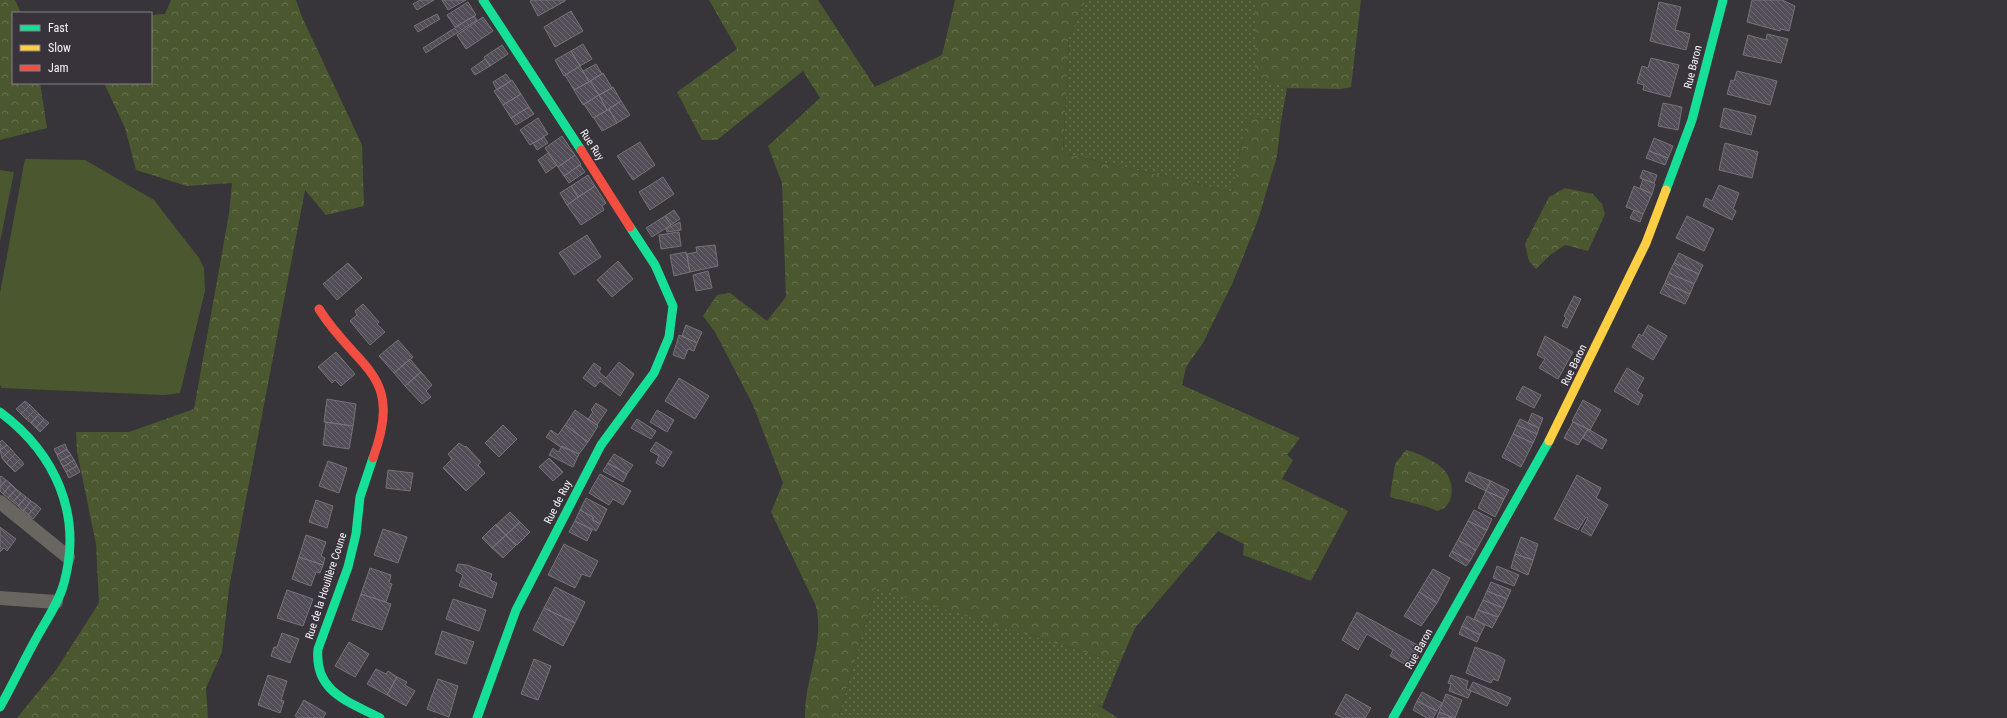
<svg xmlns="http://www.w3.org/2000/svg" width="2007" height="718" viewBox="0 0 2007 718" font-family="'Roboto Condensed',sans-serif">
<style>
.grass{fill:url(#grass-dots)}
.forest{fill:url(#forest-crowns)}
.garden{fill:#4b582f}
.building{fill:url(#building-back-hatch);stroke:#757377}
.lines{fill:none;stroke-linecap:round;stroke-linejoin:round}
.street{stroke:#696560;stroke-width:14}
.fast{stroke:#16e098;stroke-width:9}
.slow{stroke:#ffcf43;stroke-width:9}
.jam{stroke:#f24e42;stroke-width:9}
.labels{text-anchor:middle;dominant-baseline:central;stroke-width:3;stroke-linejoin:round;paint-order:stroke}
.street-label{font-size:11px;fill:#f6f3f8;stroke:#38333b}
</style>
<defs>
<pattern id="grass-dots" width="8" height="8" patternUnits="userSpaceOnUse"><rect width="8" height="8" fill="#4b582f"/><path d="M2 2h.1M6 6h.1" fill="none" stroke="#66704e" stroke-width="1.8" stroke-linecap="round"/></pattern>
<pattern id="forest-crowns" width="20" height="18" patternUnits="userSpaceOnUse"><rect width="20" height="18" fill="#4b582f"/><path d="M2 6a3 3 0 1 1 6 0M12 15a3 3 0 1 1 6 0" fill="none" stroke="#66704e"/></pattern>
<pattern id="building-back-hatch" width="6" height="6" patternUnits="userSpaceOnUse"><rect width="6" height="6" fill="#534d57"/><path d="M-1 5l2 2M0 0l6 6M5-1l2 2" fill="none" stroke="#6c6770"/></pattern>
</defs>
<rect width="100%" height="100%" fill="#373539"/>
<path class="grass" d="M1086,0H1255V76L1287,88L1281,121L1247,117L1232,192L1063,153L1069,36Z
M876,588L897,594L1120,663L1102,707L1096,704L1091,718H838Z"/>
<path class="forest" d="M0,0H15L21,13H13V83H40L47,128L0,140Z
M171,0H296L302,17L362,145L364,206L326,215L305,190L229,588L222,652L206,688L208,718H17L56,670L99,603L96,544L77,452L76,432H129L194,409L229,214L232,183L187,186L136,170L125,128L104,83H151V15L165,14Z
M709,0H818L875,87L942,55L955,0H1086L1069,36L1063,153L1232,192L1247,117L1281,121L1277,156L1258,220L1233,282L1203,343L1186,367L1182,385L1300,438L1287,455L1293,460L1282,479L1348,511L1311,581L1243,555L1244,544L1218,531L1135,628L1120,663L876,588L838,718H805C804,680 825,644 816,606L771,512L783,483L753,405L715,332L703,316L717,295L730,293L767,321L786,297L782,183L768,146L820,98L803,71L717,140H702L677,92L737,49Z
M1255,0H1361L1351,87L1341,89L1287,88L1255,76Z
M1565,188L1593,194L1602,204L1605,214L1588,251L1565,245L1550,255L1536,269L1529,261L1525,244L1549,197Z
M1406,450C1416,452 1437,462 1444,470C1453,479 1455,499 1445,507C1443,509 1439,510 1437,511L1428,507L1390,497L1395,464Z
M1096,704L1118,718H1091Z"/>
<path class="garden" d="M25,159L85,160L154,200L199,258L204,268L205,291L180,393L164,395L2,388L0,385V293Z
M0,170L14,172L0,242Z"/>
<path class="building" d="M420,0H434L417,10L413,4Z
M442,0H466L448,10Z
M532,0H565V1L538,16L530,1Z
M1752,0H1782L1795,6L1789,31L1781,29L1780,31L1747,22Z
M468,2L476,15L455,27L447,15Z
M1659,2L1681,7L1675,30L1690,34L1686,50L1650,41Z
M571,11L583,31L555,47L544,27Z
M437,14L440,19L418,32L414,26Z
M474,16L477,20L426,53L423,48Z
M483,17L493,31L466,49L457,35Z
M1767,34L1788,39L1781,63L1743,55L1748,35L1766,40Z
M583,44L592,59L580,66L571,51Z
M502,45L508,54L490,66L484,57Z
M571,51L580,66L564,76L555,60Z
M1651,58L1679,65L1670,97L1643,90L1644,85L1637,83L1642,66L1648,68Z
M485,59L490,66L475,75L471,69Z
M596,64L602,74L589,82L583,71Z
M580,66L589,82L574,90L565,75Z
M1737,71L1777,81L1770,105L1727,94L1731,80L1734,81Z
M603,73L612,88L599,95L590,81Z
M506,74L511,81L497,90L493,82Z
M512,80L521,94L503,105L494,91Z
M590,81L599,95L583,105L574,90Z
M613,87L621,101L607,110L599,95Z
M521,94L529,107L511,118L503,105Z
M599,95L607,110L593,118L584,104Z
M621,101L630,115L617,123L609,109Z
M1663,103L1682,107L1678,130L1658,126Z
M529,107L534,114L516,125L511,118Z
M1724,108L1756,116L1751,135L1720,127Z
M609,109L617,123L602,131L594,118Z
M538,118L548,134L530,145L520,130Z
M562,136L575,155L558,167L545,148Z
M544,137L548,143L537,150L533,143Z
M1654,138L1673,146L1668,158L1649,151Z
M640,142L655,165L633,180L617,156Z
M1725,143L1758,152L1752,178L1719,170Z
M1649,151L1668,158L1665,165L1646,158Z
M548,153L557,165L546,173L538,160Z
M575,155L581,164L564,176L558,167Z
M580,165L585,172L569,183L564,176Z
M1643,170L1657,175L1654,183L1640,178Z
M588,175L595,186L578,197L571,186Z
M663,177L674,194L650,210L639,192Z
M1643,179L1655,184L1652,194L1640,188Z
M1719,185L1739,193L1733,209L1736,211L1732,220L1703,206L1706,198L1712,201Z
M571,186L578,197L567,205L560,193Z
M595,186L606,203L602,206L604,210L581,225L567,205Z
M1634,186L1652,194L1643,214L1626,207Z
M674,210L680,219L671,225L665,216Z
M1634,210L1643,214L1640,222L1630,218Z
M665,216L671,225L652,237L646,228Z
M1687,216L1714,229L1704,251L1676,238Z
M680,222L681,230L667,232L666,229Z
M679,232L681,246L661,249L659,235Z
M587,235L601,257L574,275L559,253Z
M715,245L718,266L690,272L687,254L697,252L696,247Z
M686,252L690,272L674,276L670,255Z
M1679,253L1703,265L1699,274L1674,263Z
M618,261L633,279L612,297L597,280Z
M348,263L362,278L337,300L323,284Z
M1674,263L1699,274L1694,284L1669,273Z
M708,271L712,288L696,291L693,275Z
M1669,273L1694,284L1690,294L1665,283Z
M1665,283L1690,294L1685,304L1660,293Z
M1574,296L1581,299L1567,328L1562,326L1566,318L1564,316Z
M363,304L379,322L377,324L385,332L370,345L350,321L357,315L355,311Z
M686,325L702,332L697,343L682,336Z
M1648,325L1667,336L1653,360L1632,347L1639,334L1642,336Z
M679,335L697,343L694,351L688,349L684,359L673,355Z
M1545,336L1573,352L1558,379L1539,368L1545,359L1537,355Z
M398,340L413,357L394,373L379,356Z
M336,352L355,374L341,386L335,380L332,383L318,367Z
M410,359L421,372L405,386L394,373Z
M619,362L634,374L620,396L600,381L595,387L583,378L594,363L601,368L599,372L606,378Z
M1627,368L1644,378L1637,391L1643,395L1638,405L1614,391Z
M421,372L432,385L426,391L431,397L422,404L405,386Z
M679,378L709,396L695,419L665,401Z
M1523,386L1541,395L1534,408L1516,399Z
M327,399L356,404L353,426L324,422Z
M1583,400L1601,410L1590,430L1572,421Z
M25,401L30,405L21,414L16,409Z
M596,403L607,410L597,425L588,419L593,412L591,410Z
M30,405L35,410L26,419L21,414Z
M35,410L39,414L31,423L26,419Z
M575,410L598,426L588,442L565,425Z
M657,410L674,420L667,432L650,422Z
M1532,413L1543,418L1539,428L1528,423Z
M39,414L44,419L36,428L31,423Z
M44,419L49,423L40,432L36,428Z
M637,419L656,431L651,439L631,428Z
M1520,419L1539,428L1537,434L1517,425Z
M326,422L353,426L349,449L323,445Z
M1573,422L1588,429L1578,445L1564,438Z
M503,425L517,439L499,457L485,443Z
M565,425L588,442L579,454L559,446L546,437L551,430L558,435Z
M1517,425L1537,434L1533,443L1513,434Z
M1588,429L1607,440L1602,449L1583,438Z
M1513,434L1533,443L1521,467L1502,457Z
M2,440L7,445L0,450V442Z
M656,442L672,452L663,467L656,463L659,456L650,451Z
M459,443L465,447L466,446L481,462L478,465L485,473L466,491L443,468L452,459L448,454Z
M65,444L67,449L57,455L54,449Z
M7,445L11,449L2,458L0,450Z
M562,446L579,454L573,467L549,455L553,448L558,452Z
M11,449L15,454L6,463L2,458Z
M67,449L71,455L60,461L57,455Z
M15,454L20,459L11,468L6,463Z
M614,454L633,465L627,474L608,463Z
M71,455L74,460L63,467L60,461Z
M549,458L563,472L553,481L539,467Z
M20,459L24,464L15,472L11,468Z
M74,460L77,466L66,472L63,467Z
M328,461L347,468L339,493L319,486Z
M608,463L627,474L623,482L603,471Z
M77,466L80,472L69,478L66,472Z
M388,470L413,473L410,491L386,488Z
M1469,472L1491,481L1486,491L1465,481Z
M600,474L631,491L623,505L613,499L609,505L589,493Z
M1577,475L1601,488L1596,498L1608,505L1591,536L1581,531L1588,518L1586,517L1578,530L1554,519Z
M1,476L6,480L0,487V477Z
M6,480L11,484L3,494L0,491V487Z
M1491,481L1509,490L1504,499L1486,491Z
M11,484L16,489L8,498L3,494Z
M16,489L21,493L13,502L8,498Z
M1486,491L1504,499L1495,517L1478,508Z
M21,493L26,497L18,506L13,502Z
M26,497L31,501L23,511L18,506Z
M586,498L607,509L600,524L593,520V517L580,510Z
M316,500L333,506L327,528L309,522Z
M31,501L37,505L28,515L23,511Z
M37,505L41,509L33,519L28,515Z
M580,510L593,517V520L600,524L596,531L575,521Z
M1474,510L1492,519L1487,530L1468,521Z
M510,512L520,522L506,535L496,525Z
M575,521L592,530L587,541L569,532Z
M1468,521L1487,530L1476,550L1458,540Z
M520,522L530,532L517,545L506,535Z
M496,524L506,535L492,548L482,538Z
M0,527L16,539L7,551L4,548L0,552Z
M383,529L407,537L398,563L374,555Z
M306,535L326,542L321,556L325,558L323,565L299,557Z
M506,535L516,545L503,558L492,548Z
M1521,537L1538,544L1533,560L1515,554Z
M1458,540L1476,550L1470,561L1452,551Z
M564,544L598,561L590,577L582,574L575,588L548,575Z
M1452,551L1470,561L1466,566L1449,556Z
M1515,554L1533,560L1528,575L1511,568Z
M299,557L323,565L320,573L316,572L311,586L292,579Z
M458,564L467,565L492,574L490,580L497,583L492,598L459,586L463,575L456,571Z
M1497,566L1519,575L1514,586L1493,578Z
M370,568L391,575L389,583L392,584L386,602L361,594Z
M1433,569L1450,578L1437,603L1419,592Z
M1491,582L1511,590L1507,599L1487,591Z
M555,587L585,602L575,623L544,608Z
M287,590L313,599L303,626L277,618Z
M1487,591L1507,599L1503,608L1483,600Z
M1419,592L1437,603L1421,626L1404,616Z
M361,594L391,604L382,630L352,620Z
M453,599L486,610L479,631L446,619Z
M1483,600L1503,608L1498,617L1478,610Z
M544,608L575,623L563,646L533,630Z
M1478,610L1498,617L1492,628L1474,619Z
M1357,612L1421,647L1410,667L1390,656L1393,650L1367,634L1358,650L1342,640Z
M1467,616L1485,625L1480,635L1462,626Z
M1462,626L1480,635L1477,642L1459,634Z
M442,631L474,642L466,664L435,654Z
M282,633L299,639L290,663L271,656L274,647H277Z
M349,642L369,654L355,677L335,666Z
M1475,647L1499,656L1505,660L1498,681L1493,679L1491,683L1466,673Z
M534,659L551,666L538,700L521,694Z
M376,669L386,674L388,671L397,677L387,695L367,684Z
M268,675L287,681L281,700L284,701L280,713L258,705Z
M1451,675L1468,681L1466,689L1471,691L1468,698L1449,691L1451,684L1448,683Z
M397,677L407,682L405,685L415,691L406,706L387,695Z
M438,679L458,686L449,717L427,709Z
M1473,682L1511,698L1507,706L1469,690Z
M1422,692L1442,703L1437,711L1417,701Z
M1346,694L1371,708L1365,718H1343L1335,714Z
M1446,694L1462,700L1455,718L1439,712Z
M304,700L326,713L323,718H299L295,716Z
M1417,701L1437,711L1433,718H1427L1413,710Z
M1439,712L1453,718H1437Z"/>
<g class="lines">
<path class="street" d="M0,502L68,557
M0,598L56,602"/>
<path class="fast" d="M483,0L581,150
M1666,190L1692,120L1723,0
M0,412C55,453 83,514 64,583C59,602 47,619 37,637C24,660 13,684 0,707
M373,458L360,497L356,534L348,567L318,649C314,692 348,701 380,718
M477,718L516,610L601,445L654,373L669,337L673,306L655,265L630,227
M1393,718L1549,441"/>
<path class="slow" d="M1549,441L1646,243L1666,190"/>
<path class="jam" d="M581,150L630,227
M319,309C357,370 405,373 373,458"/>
</g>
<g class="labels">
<g class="street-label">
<text transform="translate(1693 67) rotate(-76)">Rue Baron</text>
<text transform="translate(592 145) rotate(57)">Rue Ruy</text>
<text transform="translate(1574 365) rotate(-64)">Rue Baron</text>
<text transform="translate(558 502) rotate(-63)">Rue de Ruy</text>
<text transform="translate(326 586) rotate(-72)">Rue de la Houillère Coune</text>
<text transform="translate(1419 649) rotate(-61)">Rue Baron</text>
</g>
</g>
<rect x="12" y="12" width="140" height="72" fill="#38333b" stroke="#848087"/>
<rect x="20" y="25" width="20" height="6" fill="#16e098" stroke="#848087"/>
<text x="48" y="32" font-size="12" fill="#f6f3f8">Fast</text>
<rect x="20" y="45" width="20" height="6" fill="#ffcf43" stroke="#848087"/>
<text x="48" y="52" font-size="12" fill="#f6f3f8">Slow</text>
<rect x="20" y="65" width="20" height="6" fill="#f24e42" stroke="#848087"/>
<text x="48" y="72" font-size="12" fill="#f6f3f8">Jam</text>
</svg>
